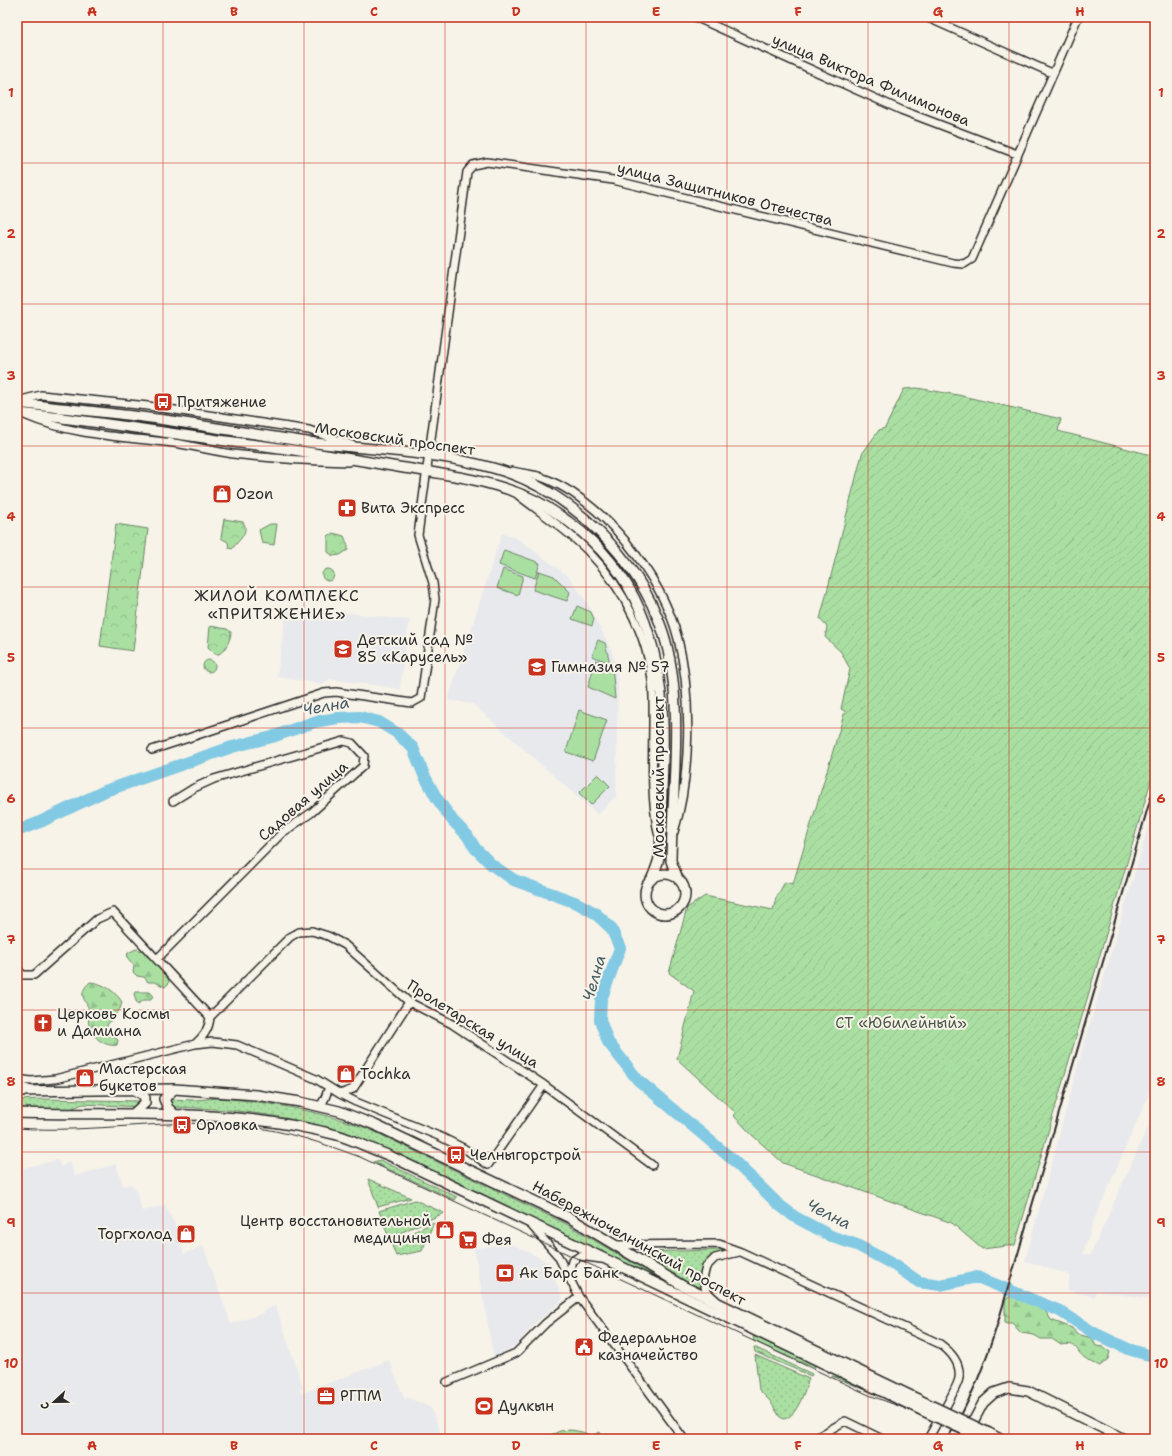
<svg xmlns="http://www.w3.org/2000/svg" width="1172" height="1456" viewBox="0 0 1172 1456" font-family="'Shantell Sans',sans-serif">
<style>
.built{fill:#e8e9ed}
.grass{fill:url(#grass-dots);stroke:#6a8566}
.forest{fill:url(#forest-firs);stroke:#6a8566}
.park{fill:url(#park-crowns);stroke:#6a8566}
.garden{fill:url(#garden-furrows);stroke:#6a8566}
.pitch{fill:#aadfa2;stroke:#6a8566}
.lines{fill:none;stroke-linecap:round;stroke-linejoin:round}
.river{stroke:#82c9e3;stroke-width:12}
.minor-casing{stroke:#2b2b2b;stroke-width:10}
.major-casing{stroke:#2b2b2b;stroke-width:12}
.minor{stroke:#f7f3e8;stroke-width:7}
.major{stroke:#f7f3e8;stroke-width:9}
.tram{stroke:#2b2b2b;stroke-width:1}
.rail{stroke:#2b2b2b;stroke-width:2}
.major-bridge-casing{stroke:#2b2b2b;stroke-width:12;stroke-linecap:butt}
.major-bridge{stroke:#f7f3e8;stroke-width:9}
.grid{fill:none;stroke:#c8321e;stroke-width:1;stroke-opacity:0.55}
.labels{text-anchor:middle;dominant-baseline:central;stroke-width:4;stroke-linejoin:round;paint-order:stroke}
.street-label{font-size:15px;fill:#2b2b2b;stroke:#f7f3e8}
.poi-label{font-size:15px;fill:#2b2b2b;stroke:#f7f3e8;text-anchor:start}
.park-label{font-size:15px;fill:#4b5849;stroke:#f7f3e8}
.neighbourhood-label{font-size:16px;letter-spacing:1px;fill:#2b2b2b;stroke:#f7f3e8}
.water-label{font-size:16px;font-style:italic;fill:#455a62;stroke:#f7f3e8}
.neatline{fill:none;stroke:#c8321e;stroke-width:1.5}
.grid-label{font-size:13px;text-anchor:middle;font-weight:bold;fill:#c8321e}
</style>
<defs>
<pattern id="grass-dots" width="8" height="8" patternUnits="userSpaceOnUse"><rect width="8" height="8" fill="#aadfa2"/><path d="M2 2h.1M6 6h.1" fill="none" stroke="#92c08c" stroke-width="1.8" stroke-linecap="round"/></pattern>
<pattern id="forest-firs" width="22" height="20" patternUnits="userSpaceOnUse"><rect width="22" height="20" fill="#aadfa2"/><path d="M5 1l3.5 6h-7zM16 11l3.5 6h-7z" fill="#92c08c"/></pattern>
<pattern id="park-crowns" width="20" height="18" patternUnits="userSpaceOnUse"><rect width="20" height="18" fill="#aadfa2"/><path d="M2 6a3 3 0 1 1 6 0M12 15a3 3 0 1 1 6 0" fill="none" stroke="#92c08c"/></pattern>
<pattern id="garden-furrows" width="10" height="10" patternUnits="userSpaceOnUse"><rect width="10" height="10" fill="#aadfa2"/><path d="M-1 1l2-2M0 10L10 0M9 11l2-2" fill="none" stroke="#92c08c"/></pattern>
</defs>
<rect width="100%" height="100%" fill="#f7f3e8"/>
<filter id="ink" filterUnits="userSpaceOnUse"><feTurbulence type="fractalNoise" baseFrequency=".025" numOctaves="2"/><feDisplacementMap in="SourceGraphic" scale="8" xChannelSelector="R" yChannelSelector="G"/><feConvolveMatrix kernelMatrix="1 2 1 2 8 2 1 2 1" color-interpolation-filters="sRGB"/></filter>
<g filter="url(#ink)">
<path class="built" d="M502,533L518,539L568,576L587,602L612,652L618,681L616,796L598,815L473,704L448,700Z
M287,606L409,620L400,689L330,679L323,684L277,677Z
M1155,804V1080L1094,1220L1083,1253L1090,1256L1155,1111V1299L1096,1291L1094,1297L1067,1290L1070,1275L1025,1261L1082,1051Z
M58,1160L61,1167L70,1161L75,1176L116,1164L123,1186L131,1184L136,1190L142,1211L165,1205L175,1224L184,1254L203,1246L231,1324L264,1313L265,1310L276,1306L303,1388L300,1390L301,1394L389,1360L405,1400L407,1397L431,1408L443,1439H17V1169Z
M512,1244L548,1262L563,1300L534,1324L516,1345L494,1359L474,1248Z"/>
<path class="grass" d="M219,1098C270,1102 321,1111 369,1129L566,1224L676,1288L675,1289C598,1252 523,1213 446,1177C408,1160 371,1141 331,1129C279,1114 225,1108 170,1107L167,1101L170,1099L194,1100Z
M42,1099L140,1101L142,1104L140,1107L83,1104L68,1110H17V1100Z
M380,1160L457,1197L455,1200L373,1162Z
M368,1179L411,1198L378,1207Z
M415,1200L444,1213L389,1238L379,1211Z
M434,1222L422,1251L396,1256L391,1243Z
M721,1250L724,1251C703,1260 698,1270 703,1292L687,1284L640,1252Z
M753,1336L816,1364L814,1368L754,1341Z
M754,1347L812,1374L811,1376L755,1352Z
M755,1355L809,1379C804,1391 798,1416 784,1419L780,1417L770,1401L759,1390Z
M832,1376L847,1379L921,1413Z"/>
<path class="forest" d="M136,949L143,951L168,978L169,983L165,987L155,982H148L144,977L137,976L133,972L134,966L127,957L128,953Z
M90,982C103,983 115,991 122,1002L120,1009L107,1025V1029L118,1040L117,1045C100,1048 83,1028 90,1012C86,999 76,995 90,982Z
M135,992H150L153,995L151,1000H144L138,1004L136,1001L134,994Z
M1011,1296L1045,1310L1051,1320L1072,1328L1077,1334L1092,1338L1096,1346L1103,1347L1110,1352L1108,1359L1100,1366C1096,1364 1090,1362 1085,1358C1074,1350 1079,1342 1061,1345L1052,1339H1041L1034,1335L1021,1333L1012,1323H1005V1300Z"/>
<path class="park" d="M224,519L243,522C250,532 238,541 232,549L229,548L228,542L221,538Z
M116,524L148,529L133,651L100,646Z
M333,533L344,536L348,546V550L340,555L333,556L328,552V536Z
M322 575a6 6 0 1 1 12 0a6 6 0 1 1-12 0Z
M210,626L227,629L231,632C231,639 225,651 219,654H215L208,647Z
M203 666a6 6 0 1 1 12 0a6 6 0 1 1-12 0Z"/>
<path class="garden" d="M917,388L958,395L1061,419L1058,431L1155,456V767L1015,1245L982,1249L952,1223L783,1163L752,1135L734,1116L735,1112L677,1059L694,991L669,973L687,908L705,896L773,910L776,898L785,882L793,884L845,711L841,709L850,669L841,652L825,637L827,627L820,619L862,454L879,430L885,428L904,389Z"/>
<path class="pitch" d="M270,524H277L274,545L262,543L259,530Z
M504,550L540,563L535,578L499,565Z
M503,569L523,576L518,595L497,588Z
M539,571L554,576L570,592L567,601L533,590Z
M577,606L591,612L594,619L592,626L572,619Z
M598,640L605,643L610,663L592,656Z
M596,660L612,664L615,699L588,687Z
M579,710L607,720L593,761L566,752Z
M598,774L610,786L591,805L579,793Z
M571,1430L582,1432L592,1436L600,1432L603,1439H582L575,1437L542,1439L560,1431Z"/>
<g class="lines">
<path class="river" d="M17,831L40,822L105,791L232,747L272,737L314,722L338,718L360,717L379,722L397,733L413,748L424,775L436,797L453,821L467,835L475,848L492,865L514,880L577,903L595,913L611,928L620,948L601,1000L600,1020L608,1042L638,1080L733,1160L778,1204L795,1217L833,1237L857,1245L896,1266L919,1282L941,1285L977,1277L1060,1311L1094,1333L1128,1349L1155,1357"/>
<g class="minor-casing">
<path id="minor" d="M695,17L901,110L1017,154
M926,17L1052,73
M17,401L41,395L148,406L309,430L352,445
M27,416C70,435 126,437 173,443C196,446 219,453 242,455C277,459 312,461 348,462
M512,471C520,473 530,474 538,476C601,496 663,577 678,639C692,695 691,777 674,832
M518,495C541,513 566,529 587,550C624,588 652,642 653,696C654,742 649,788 658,833
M152,750L324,693L336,692L412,703L421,698L435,599L433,583L418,535L467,172L473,165L487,162L613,180L953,263L964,264L972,259L1078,17
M157,959L282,833L311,813L363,766L364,756L352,743L344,741L214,779L194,788L173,801
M17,969L23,975H34L97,919L113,912L210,1017
M210,1017L290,937L299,932L312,931L328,936L345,945L409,1002L452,1024L544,1085L652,1165
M195,1044C204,1036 209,1029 210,1017
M17,1079L31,1081L55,1079L195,1044L213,1042L237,1045L316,1079L340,1094L356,1102L441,1137L465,1149L488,1165L544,1085
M17,1084L30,1090
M340,1094L353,1089L409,1002
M320,1107L325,1098L329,1087
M531,1225L558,1256L579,1297L684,1439
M615,1245L719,1244L741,1252L940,1344C951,1352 961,1364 959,1378C958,1387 935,1426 929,1437L927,1439
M572,1278L570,1269L572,1261L580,1256L601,1259
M716,1300L706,1291L703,1279L706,1267L715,1258L739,1252
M447,1382L516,1353L546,1323L579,1297
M814,1439L845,1421L882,1439"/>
</g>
<g class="major-casing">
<path id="major" d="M17,403C66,409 116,413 165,420C212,427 260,435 307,442C369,450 432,451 493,468C569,489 638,557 663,632C685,701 672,788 671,861L678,879
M17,413C100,421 182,436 265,446C309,452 353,459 398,467C442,474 486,479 528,497C543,503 556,513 569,522C637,572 660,642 663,723C664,755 662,787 661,819C660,833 662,849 658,862C656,868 654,874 651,880
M645 894a20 20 0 1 1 40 0a20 20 0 1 1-40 0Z
M133,1089L142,1094L145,1098V1103L133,1114
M174,1089L164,1099L168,1108L175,1115
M17,1091L174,1089L256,1095L300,1102L339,1111L375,1125L570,1218L683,1286L926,1403
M17,1113C124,1116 233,1107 337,1135C354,1140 371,1149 388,1155L923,1411
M989,1433L1000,1439
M964,1439L983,1403L994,1393L1009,1388L1028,1391L1124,1439"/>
</g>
<use href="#minor" class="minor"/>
<use href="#major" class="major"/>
<path class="tram" d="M17,1128C93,1134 170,1117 246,1126C286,1131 322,1143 360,1157L869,1395L909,1410L970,1439"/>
<path class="rail" d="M947,1439C971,1402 986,1361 999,1319L1155,783"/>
<g class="major-bridge-casing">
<path id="major-bridge" d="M926,1403L989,1433
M923,1411L984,1439"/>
</g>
<use href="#major-bridge" class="major-bridge"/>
</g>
</g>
<path class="grid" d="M163,17V1439M304,17V1439M445,17V1439M586,17V1439M727,17V1439M868,17V1439M1009,17V1439M17,163H1155M17,304H1155M17,446H1155M17,587H1155M17,728H1155M17,869H1155M17,1010H1155M17,1152H1155M17,1293H1155"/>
<defs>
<g id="bus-square" transform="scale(1)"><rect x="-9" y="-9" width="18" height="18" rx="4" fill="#c8321e" stroke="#f7f3e8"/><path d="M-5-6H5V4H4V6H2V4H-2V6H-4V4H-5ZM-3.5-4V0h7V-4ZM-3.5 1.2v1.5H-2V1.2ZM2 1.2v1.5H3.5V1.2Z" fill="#fff"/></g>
<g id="shop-square" transform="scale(1)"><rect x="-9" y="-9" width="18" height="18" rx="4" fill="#c8321e" stroke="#f7f3e8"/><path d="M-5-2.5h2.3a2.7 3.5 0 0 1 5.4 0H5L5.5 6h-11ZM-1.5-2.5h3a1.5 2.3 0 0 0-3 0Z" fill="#fff"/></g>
<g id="pharmacy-square" transform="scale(1)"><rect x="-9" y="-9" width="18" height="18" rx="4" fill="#c8321e" stroke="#f7f3e8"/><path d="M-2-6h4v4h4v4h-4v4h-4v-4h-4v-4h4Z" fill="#fff"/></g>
<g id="school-square" transform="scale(1)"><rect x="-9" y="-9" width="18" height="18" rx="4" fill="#c8321e" stroke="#f7f3e8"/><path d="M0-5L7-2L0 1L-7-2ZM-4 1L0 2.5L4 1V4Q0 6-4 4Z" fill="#fff"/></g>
<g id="church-square" transform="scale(1)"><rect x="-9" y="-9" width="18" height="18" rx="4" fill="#c8321e" stroke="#f7f3e8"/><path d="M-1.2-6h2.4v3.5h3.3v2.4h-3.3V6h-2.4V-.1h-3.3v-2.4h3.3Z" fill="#fff"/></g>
<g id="supermarket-square" transform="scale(1)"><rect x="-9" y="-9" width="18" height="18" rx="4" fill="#c8321e" stroke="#f7f3e8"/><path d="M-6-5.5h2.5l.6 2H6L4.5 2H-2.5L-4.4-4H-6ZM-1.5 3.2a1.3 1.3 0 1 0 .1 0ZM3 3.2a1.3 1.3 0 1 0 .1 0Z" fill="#fff"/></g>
<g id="bank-square" transform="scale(1)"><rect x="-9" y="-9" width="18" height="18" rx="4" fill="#c8321e" stroke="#f7f3e8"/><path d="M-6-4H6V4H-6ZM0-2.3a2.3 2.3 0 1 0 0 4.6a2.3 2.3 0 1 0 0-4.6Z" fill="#fff"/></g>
<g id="civic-square" transform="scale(1)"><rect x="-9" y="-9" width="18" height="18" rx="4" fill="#c8321e" stroke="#f7f3e8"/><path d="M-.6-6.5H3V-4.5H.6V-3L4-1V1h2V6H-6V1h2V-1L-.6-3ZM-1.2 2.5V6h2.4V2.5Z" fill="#fff"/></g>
<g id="office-square" transform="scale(1)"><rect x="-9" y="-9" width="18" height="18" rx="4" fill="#c8321e" stroke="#f7f3e8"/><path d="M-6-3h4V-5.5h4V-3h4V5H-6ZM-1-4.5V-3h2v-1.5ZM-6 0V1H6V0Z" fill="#fff"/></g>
<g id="stadium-square" transform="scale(1)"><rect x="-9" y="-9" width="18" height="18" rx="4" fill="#c8321e" stroke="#f7f3e8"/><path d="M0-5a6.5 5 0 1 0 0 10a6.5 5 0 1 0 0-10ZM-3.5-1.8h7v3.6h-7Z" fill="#fff"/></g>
</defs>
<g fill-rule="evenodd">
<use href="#bus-square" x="163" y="402"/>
<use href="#shop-square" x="222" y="494"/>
<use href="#pharmacy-square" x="347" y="508"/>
<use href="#school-square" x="343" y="649"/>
<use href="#school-square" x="537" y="667"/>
<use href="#church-square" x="43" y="1023"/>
<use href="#shop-square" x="346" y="1074"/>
<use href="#shop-square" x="85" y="1078"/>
<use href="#bus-square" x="182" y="1125"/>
<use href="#bus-square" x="456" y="1155"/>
<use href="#shop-square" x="445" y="1230"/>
<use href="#shop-square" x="186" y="1234"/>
<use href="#supermarket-square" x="468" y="1240"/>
<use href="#bank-square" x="505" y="1273"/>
<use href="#civic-square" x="584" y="1347"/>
<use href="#office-square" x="326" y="1396"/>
<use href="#stadium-square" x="484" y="1406"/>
</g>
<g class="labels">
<g class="street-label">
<text transform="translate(871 80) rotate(23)">улица Виктора Филимонова</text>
<text transform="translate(725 194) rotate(14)">улица Защитников Отечества</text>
<text transform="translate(395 439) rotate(8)">Московский проспект</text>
<text transform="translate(659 777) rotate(-90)">Московский проспект</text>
<text transform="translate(303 801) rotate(-41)">Садовая улица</text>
<text transform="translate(473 1024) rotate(32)">Пролетарская улица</text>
<text transform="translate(639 1243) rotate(29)">Набережночелнинский проспект</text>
</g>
<g class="poi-label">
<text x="177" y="402">Притяжение</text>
<text x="236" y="494">Ozon</text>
<text x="361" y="508">Вита Экспресс</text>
<text x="357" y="640">Детский сад №<tspan x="357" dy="17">85 «Карусель»</tspan></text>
<text x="551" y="667">Гимназия № 57</text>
<text x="57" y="1014">Церковь Космы<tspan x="57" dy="17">и Дамиана</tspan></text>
<text x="99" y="1069">Мастерская<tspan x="99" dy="17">букетов</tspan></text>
<text x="360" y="1074">Tochka</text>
<text x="196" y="1125">Орловка</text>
<text x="470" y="1155">Челныгорстрой</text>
<text x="431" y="1221" text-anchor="end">Центр восстановительной<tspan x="431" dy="17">медицины</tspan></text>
<text x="172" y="1234" text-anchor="end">Торгхолод</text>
<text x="482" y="1240">Фея</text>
<text x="519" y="1273">Ак Барс Банк</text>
<text x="598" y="1338">Федеральное<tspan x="598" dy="17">казначейство</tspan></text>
<text x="340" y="1396">РГПМ</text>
<text x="498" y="1406">Дулкын</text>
</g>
<g class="park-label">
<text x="901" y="1023">СТ «Юбилейный»</text>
</g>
<g class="neighbourhood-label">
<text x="277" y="595">ЖИЛОЙ КОМПЛЕКС<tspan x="277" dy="18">«ПРИТЯЖЕНИЕ»</tspan></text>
</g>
<g class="water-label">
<text transform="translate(326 706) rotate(-10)">Челна</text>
<text transform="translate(594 978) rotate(-74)">Челна</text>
<text transform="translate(829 1214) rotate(27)">Челна</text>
</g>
</g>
<rect width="1172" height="1456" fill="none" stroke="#f7f3e8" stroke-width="44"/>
<g transform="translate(54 1402) rotate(248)" stroke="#f7f3e8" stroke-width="3" paint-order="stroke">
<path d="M0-3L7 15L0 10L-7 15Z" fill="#2b2b2b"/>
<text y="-6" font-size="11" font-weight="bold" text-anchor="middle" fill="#2b2b2b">С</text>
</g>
<rect x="22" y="22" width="1128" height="1412" class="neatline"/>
<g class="grid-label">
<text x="92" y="16">A</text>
<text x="234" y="16">B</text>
<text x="374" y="16">C</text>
<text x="516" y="16">D</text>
<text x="656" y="16">E</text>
<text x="798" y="16">F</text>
<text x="938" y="16">G</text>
<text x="1080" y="16">H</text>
<text x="11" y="97">1</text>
<text x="1161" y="97">1</text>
<text x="11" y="238">2</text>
<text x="1161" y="238">2</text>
<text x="11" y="380">3</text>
<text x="1161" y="380">3</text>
<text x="11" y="521">4</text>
<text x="1161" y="521">4</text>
<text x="11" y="662">5</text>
<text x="1161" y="662">5</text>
<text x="11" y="803">6</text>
<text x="1161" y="803">6</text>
<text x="11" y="944">7</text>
<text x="1161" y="944">7</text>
<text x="11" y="1086">8</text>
<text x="1161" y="1086">8</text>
<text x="11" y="1227">9</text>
<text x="1161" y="1227">9</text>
<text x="11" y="1368">10</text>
<text x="1161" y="1368">10</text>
<text x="92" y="1450">A</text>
<text x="234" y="1450">B</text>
<text x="374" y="1450">C</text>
<text x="516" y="1450">D</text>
<text x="656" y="1450">E</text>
<text x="798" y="1450">F</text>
<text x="938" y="1450">G</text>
<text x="1080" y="1450">H</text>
</g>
</svg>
